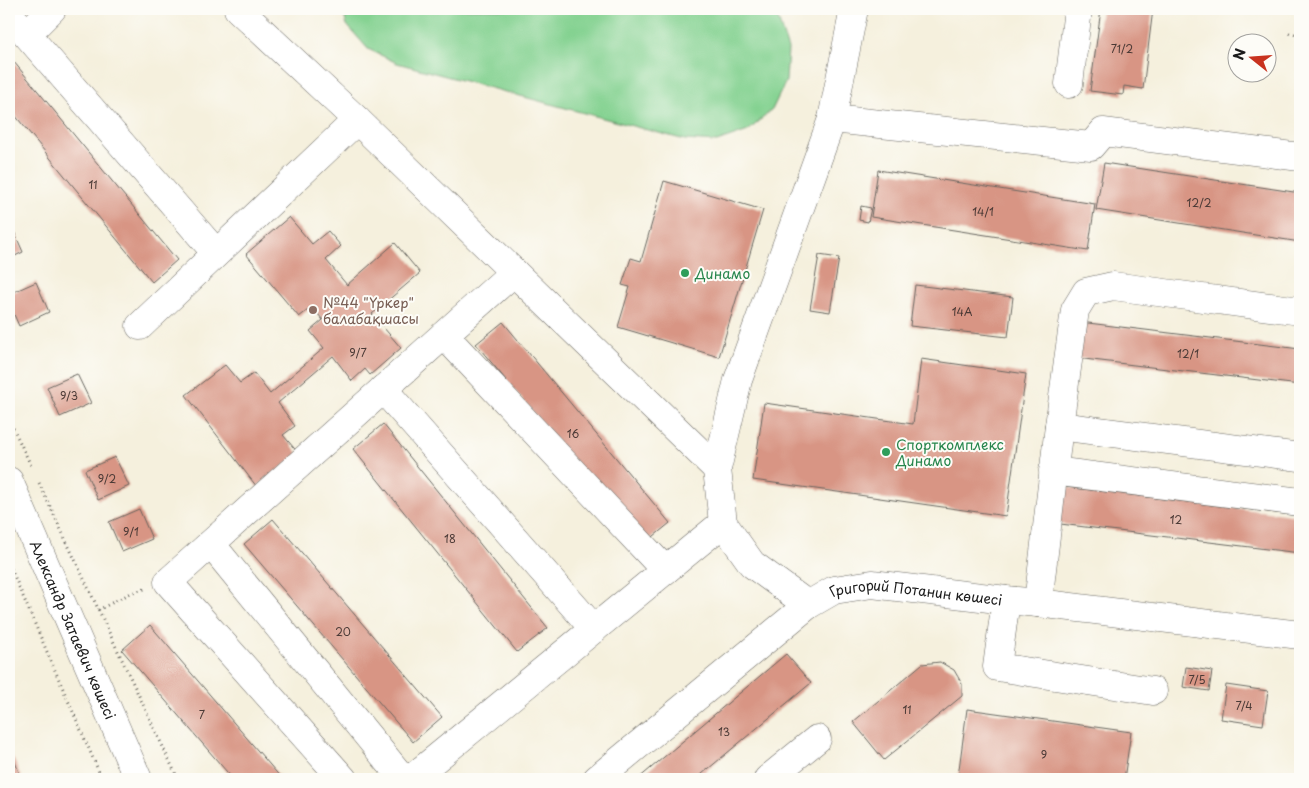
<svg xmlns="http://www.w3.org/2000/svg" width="1309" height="788" viewBox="0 0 1309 788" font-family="'Playpen Sans',sans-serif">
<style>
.green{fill:#84d291;stroke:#507756}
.building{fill:#d89584}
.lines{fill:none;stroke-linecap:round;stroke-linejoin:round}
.minor-casing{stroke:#686660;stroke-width:29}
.path{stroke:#686660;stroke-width:3;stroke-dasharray:1 4;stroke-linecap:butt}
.minor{stroke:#fff;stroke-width:28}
.leisure-dot{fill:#2e9e5b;stroke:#fdfcf7;stroke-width:2}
.education-dot{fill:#8d6e63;stroke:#fdfcf7;stroke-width:2}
.labels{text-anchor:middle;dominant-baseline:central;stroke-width:4;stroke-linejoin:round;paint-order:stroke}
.number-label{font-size:11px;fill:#4b3a36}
.leisure-label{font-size:14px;fill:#27864d;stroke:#fdfcf7;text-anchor:start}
.education-label{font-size:14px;fill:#785e54;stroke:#fdfcf7;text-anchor:start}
.street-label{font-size:14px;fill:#1c1c1c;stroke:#fdfcf7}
</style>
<rect width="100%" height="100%" fill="#fdfcf7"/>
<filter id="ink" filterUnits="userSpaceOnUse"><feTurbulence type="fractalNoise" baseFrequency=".02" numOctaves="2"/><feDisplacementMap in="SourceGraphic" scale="10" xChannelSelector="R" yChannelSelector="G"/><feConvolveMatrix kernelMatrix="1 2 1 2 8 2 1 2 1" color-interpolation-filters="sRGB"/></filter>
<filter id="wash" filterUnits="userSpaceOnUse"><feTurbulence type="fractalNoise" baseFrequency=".0096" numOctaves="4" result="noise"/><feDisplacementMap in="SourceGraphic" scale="20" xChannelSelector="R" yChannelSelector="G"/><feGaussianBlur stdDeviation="1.12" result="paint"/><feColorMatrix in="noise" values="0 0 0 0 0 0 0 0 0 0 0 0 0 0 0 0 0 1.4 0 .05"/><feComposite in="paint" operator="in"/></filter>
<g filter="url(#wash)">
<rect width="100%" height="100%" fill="#f5f0dd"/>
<path class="green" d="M342,9H769L778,19L788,49L786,81L772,110L748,131L717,142L685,140L397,63L368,49L347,25Z"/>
<g id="blocks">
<path class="building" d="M1101,9H1153L1143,89L1124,86L1123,95L1090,91Z
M9,56L177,260L152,282L9,108Z
M1104,163L1300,193V242L1096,210Z
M878,170L1095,204L1088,251L871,217Z
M664,181L763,210L719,357L618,327L630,287L622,285L631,258L641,261Z
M861,206L871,208L868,222L859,220Z
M289,217L312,244L328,231L341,246L326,260L347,285L395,243L420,273L372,314L401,348L370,375L365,369L352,381L333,356L278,403L295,426L283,435L299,454L257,487L186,395L225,365L240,383L254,373L270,394L324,348L310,331L323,320L312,307L299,317L246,254Z
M9,220L23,252L9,259Z
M819,255L839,258L830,312L810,309Z
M36,282L49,312L19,326L9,303V294Z
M915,285L1013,297L1008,337L910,326Z
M503,322L670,523L643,545L476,344Z
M1080,322L1300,349V385L1076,358Z
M921,359L1026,374L1006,516L753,480L764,403L913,424Z
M77,374L91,403L60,417L47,387Z
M383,424L548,628L517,652L353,449Z
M115,457L129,486L98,500L85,470Z
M1057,486L1300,516V553L1052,523Z
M139,509L152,539L122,552L109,522Z
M273,519L442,717L413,742L244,544Z
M150,625L282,779H233L122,650Z
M786,654L811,683L696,779H638Z
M940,662L954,670L962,684V696L884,760L853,722L922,664Z
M1186,667L1212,671L1209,691L1183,687Z
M1226,685L1268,691L1263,725L1221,719Z
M967,709L1131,732L1124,779H977L958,777Z
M9,748L22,779H9Z"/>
</g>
</g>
<g filter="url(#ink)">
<use href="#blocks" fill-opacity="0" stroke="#686660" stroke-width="1"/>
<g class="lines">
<g class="minor-casing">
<g id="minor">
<path d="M238,9L357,120L717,469"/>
<path d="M9,14L216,253"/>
<path d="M27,34L52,9"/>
<path d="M1069,84L1078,9"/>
<path d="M832,119L1091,146L1103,132L1300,157"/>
<path d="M140,326L357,120"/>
<path d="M444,335L665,570"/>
<path d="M383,389L594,629"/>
<path d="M1059,426L1300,457"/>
<path d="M1053,471L1300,502"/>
<path id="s1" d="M9,481L138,779"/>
<path d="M211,544L403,779"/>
<path d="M1006,600L997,667L1153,691"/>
<path d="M1038,603L1059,426L1075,310L1086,292L1113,286L1300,311"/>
<path d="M808,605L752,564L723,523L717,469L738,380L832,119L854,9"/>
<path d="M343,779L168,582L514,272"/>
<path d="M411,779L723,523"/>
<path id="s2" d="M597,779L808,605L834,590L872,584L1006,600L1038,603L1300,635"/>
<path d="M768,779L817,739"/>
</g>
</g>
<path class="path" d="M1289,33L1300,35
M9,419L32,468
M39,483L178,779
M9,564L102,779
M98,610L133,592L145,589"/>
<use href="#minor" class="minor"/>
</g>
</g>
<g class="leisure-dot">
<circle cx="685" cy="273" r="5"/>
<circle cx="886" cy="452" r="5"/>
</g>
<circle class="education-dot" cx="313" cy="310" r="5"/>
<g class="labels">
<g class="number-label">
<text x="1122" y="48">71/2</text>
<text x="93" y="184">11</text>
<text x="1199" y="202">12/2</text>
<text x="983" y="211">14/1</text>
<text x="962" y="311">14А</text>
<text x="358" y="352">9/7</text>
<text x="1188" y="353">12/1</text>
<text x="69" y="395">9/3</text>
<text x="573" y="433">16</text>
<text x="107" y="478">9/2</text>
<text x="1176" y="519">12</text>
<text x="131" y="531">9/1</text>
<text x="450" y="538">18</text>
<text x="343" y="631">20</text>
<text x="1197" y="679">7/5</text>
<text x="1244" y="705">7/4</text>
<text x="907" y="709">11</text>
<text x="202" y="714">7</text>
<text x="724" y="731">13</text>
<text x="1044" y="754">9</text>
</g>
<g class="leisure-label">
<text x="695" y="273">Динамо</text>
<text x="896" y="444">Спорткомплекс<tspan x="896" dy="16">Динамо</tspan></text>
</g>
<g class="education-label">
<text x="323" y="302">№44 "Үркер"<tspan x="323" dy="16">балабақшасы</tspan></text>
</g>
<g class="street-label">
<text stroke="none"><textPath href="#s2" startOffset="386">Григорий Потанин көшесі</textPath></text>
<text stroke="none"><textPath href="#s1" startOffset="162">Александр Затаевич көшесі</textPath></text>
</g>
</g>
<rect width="1309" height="788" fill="none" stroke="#fdfcf7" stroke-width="30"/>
<g transform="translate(1252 58) rotate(287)"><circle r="24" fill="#fdfcf7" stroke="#a3a29f"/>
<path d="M0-4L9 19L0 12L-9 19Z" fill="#c8321e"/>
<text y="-8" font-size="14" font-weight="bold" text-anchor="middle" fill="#1c1c1c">N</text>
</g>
</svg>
